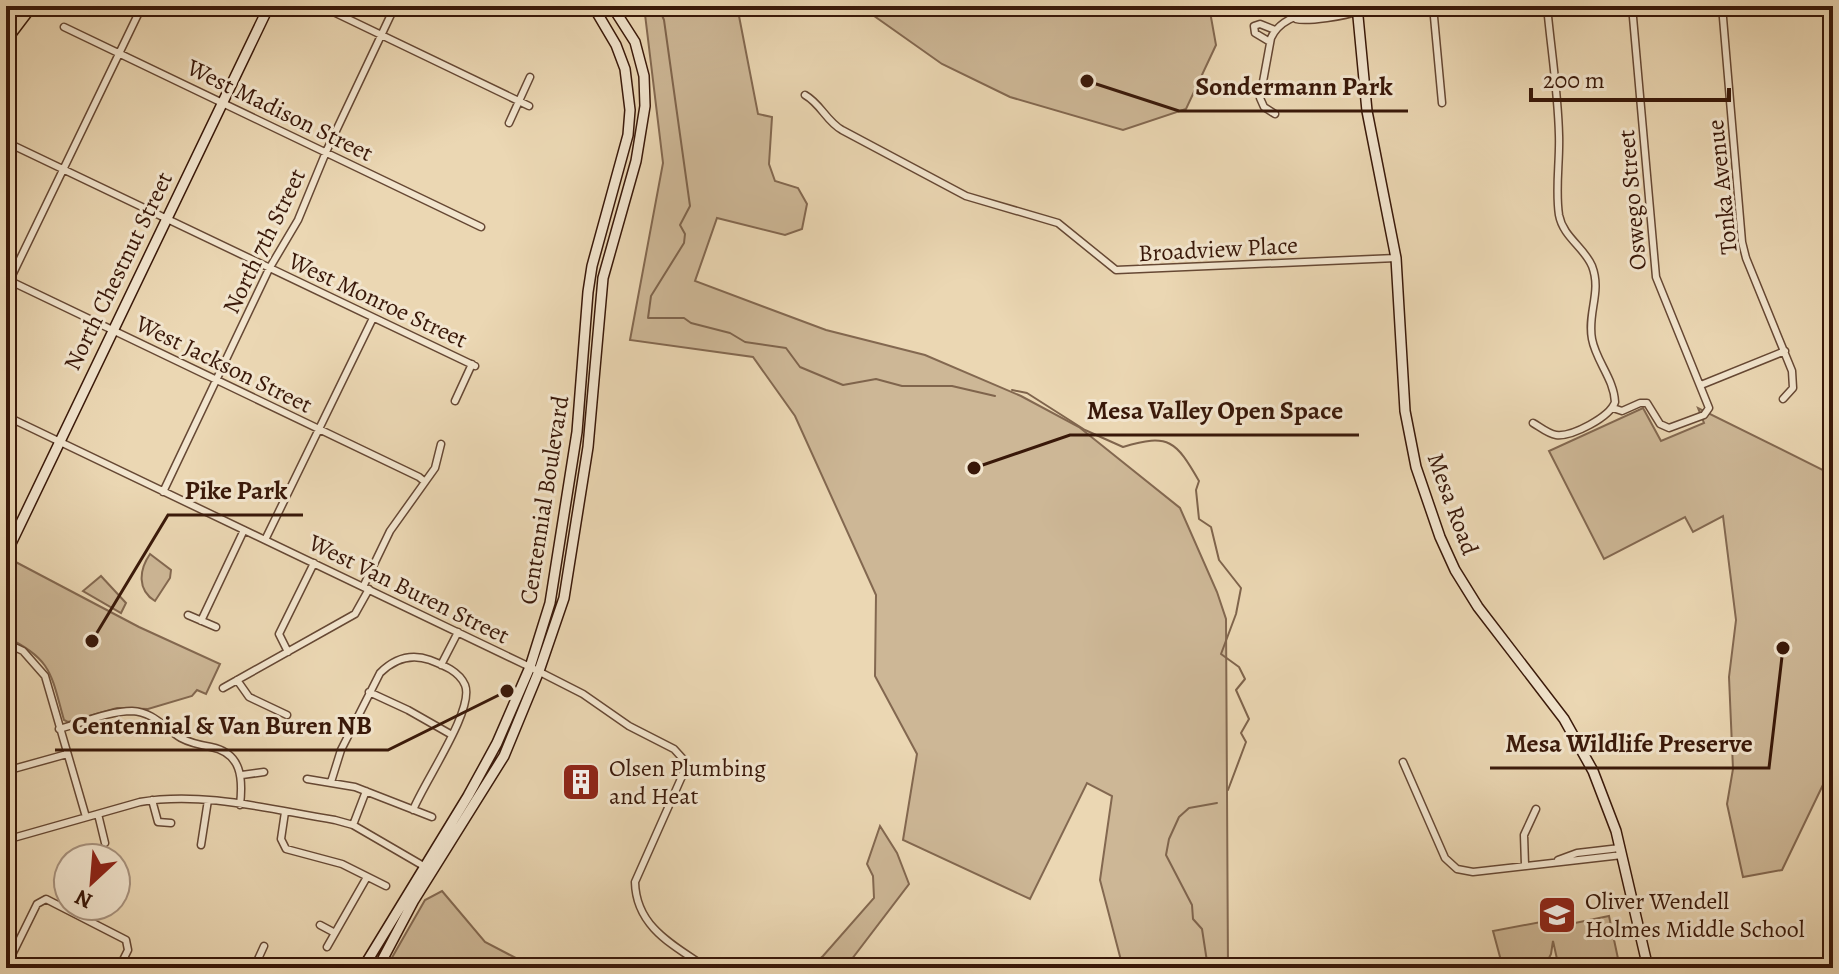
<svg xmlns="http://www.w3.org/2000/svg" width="1839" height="974" viewBox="0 0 1839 974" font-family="Alegreya,serif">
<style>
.green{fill:#cdb796;stroke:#836850;stroke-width:2}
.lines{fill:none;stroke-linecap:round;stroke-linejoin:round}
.stream{stroke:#7f644c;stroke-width:2}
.minor-casing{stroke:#664834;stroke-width:9}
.secondary-casing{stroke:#391809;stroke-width:12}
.motorway-casing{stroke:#391809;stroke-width:14}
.minor{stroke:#f2e5ce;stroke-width:6}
.secondary{stroke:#f2e5ce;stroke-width:9}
.motorway{stroke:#ebd7b3;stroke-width:11}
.labels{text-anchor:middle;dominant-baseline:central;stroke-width:6;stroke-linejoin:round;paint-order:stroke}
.street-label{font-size:24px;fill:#391809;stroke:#f2e5ce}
.poi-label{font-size:24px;fill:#391809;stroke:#f2e5ce;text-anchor:start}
.leader{fill:none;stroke:#391809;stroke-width:3}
.callout-dot{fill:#391809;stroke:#f2e5ce;stroke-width:3}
.callout-label{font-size:26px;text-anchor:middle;font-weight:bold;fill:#391809;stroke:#f2e5ce;stroke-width:6;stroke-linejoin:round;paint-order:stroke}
</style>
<rect width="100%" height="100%" fill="#ebd7b3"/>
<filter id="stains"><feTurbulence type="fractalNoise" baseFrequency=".0025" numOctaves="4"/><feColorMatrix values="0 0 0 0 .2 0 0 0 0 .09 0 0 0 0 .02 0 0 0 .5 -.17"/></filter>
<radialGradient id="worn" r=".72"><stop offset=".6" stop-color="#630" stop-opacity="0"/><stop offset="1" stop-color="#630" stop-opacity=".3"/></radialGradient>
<path class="green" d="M644,6H714L739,16L758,114L772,117L769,164L775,181L798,188L807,204L802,229L785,235L717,218L695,281L826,330L925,355L1021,396L1079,427L1180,508L1217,592L1226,619L1228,968H1123L1100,880L1112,796L1087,783L1030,899L903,840L917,754L875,676L876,595L795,416L753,357L630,340L663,163Z
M860,6H1209L1216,45L1186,109L1123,130L1010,97L942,64Z
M1643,408L1661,441L1704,423L1698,408L1833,475V764L1782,870L1743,877L1727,804L1733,769L1729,677L1736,620L1723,516L1693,532L1685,517L1604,559L1549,451Z
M150,554L171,570L170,578L155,601C137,590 139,570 150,554Z
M10,559L139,627L220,664L206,694L197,690L192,696L148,709L117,708L68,722L64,720C51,674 52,659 6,637V567Z
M101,576L126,603L121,613L83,591Z
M880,826L897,853L909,884L845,968H809L823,956L874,898L873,876L867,864Z
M442,891L485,942L535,968H386L425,900Z
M1609,916L1620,968H1559L1553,941L1551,954L1544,968H1503L1493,931L1546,921L1551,928Z"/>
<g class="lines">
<path class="stream" d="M658,6L664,20L690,206L680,225L685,234L684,243L651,296L648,318H684L691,323L730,333L745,342L786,348L800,367L843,385L876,379L902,386H952L995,396
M1012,390L1027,393L1085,430L1123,447C1169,433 1176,441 1199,481L1196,490L1199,519L1211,527L1219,560L1241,588L1236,614L1221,654L1239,667L1245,679L1236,690L1249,719L1241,733L1246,742L1228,790
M1208,968L1202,929L1193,919L1192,905L1166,855L1169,839L1179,817L1189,808L1217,803"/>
<g class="minor-casing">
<path id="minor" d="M321,6L529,106
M1433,6L1442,103
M1722,6L1742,242L1746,258L1792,371L1793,388L1783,399
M1296,19C1307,22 1346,16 1358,11
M64,27L481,227
M1270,42L1255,33L1254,26L1260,24L1275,30
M805,95C821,104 826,121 842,130L966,196L1058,223L1116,270L1396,258
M1275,114L1264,107L1260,98L1271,38C1278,23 1298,11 1314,17
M509,123L530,77
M6,142L475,366
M6,279L419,477L425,482
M6,288L142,6
M1701,385L1785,351
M455,401L472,364
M1613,408L1622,411L1640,403H1647L1660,424L1669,428L1704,415L1709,408L1656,277L1632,6
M6,416L530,667L583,694L629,726L674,749L684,760L683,774L635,882C636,927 673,945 707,968
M1533,423C1540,427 1548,434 1556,435C1572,437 1610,417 1615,402C1614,379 1596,361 1592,339C1587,313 1602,292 1592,266C1584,247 1563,237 1559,215C1555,189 1560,161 1559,135C1558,92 1551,49 1547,6
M163,492L269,269L298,220L326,152L395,6
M265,540L373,318
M363,587L390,531L435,468L441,444
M188,615L216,627
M201,621L244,530
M6,643L23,651L45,676L86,817
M288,652L279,634L314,563
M441,665L458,632
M237,680L249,697L287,715
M223,688L355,614L369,589
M369,692L408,710L452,735
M59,729C82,723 109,711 132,711C154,712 164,728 181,738C190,743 200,745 211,747C242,753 243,779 240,805
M1403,762L1445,858L1457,869L1473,872L1622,855
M6,771L67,754
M242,775L264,772
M307,779L355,787L432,817
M331,782L341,750L380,673C394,659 410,653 430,660C443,665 459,671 465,685C475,709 424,782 413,810
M152,800L158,822L171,823
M285,812L281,839L286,849L342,864L386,886
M98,814L105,843
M353,825L366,791
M6,840L140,802C204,791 272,810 335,820L353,825L427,868
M201,845L208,800
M1558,860L1577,853L1620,848
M1525,865L1524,835L1536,809
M320,925L335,933
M327,947L367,877
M6,967L37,904L46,899L126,940L128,950L119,968
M254,968L264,946
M316,968L317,966"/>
</g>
<g class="secondary-casing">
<path id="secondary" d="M1357,6L1367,111L1396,258L1405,411L1416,467L1440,537L1455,570L1478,607L1564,719L1593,771L1616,831L1648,968
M6,554L269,6
M363,968L468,796L497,743L530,667L550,603L577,432L588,292L592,266L628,135L630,110L625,69L616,45L593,6
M378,968L414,900L504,756L539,671L564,598L588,447L603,278L636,161L645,106L644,76L635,42L612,6"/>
</g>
<g class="motorway-casing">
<path id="motorway" d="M6,20L14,6
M6,39L31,6"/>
</g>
<use href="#minor" class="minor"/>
<use href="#secondary" class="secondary"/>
<use href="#motorway" class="motorway"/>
</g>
<defs>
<g id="building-square" transform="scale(2)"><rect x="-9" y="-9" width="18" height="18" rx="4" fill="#8f2418" stroke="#f2e5ce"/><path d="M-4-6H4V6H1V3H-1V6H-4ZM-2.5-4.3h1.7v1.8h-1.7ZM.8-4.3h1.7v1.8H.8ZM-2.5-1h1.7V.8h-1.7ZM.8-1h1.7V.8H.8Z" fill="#fff"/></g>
<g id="school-square" transform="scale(2)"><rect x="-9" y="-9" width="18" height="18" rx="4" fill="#8f2418" stroke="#f2e5ce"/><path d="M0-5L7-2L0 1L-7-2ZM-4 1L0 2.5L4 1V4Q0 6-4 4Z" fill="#fff"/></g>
</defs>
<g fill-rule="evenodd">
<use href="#building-square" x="581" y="782"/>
<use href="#school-square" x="1557" y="915"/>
</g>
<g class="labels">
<g class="street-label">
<text transform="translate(280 110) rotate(26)">West Madison Street</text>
<text transform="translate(1722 187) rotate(-96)">Tonka Avenue</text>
<text transform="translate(1632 200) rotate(-95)">Oswego Street</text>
<text transform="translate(264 241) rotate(-64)">North 7th Street</text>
<text transform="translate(1218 249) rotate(-3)">Broadview Place</text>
<text transform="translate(118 271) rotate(-64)">North Chestnut Street</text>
<text transform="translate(378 300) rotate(25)">West Monroe Street</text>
<text transform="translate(224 364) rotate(26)">West Jackson Street</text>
<text transform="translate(544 500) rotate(-81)">Centennial Boulevard</text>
<text transform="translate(1453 504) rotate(70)">Mesa Road</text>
<text transform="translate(409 589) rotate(26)">West Van Buren Street</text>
</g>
<g class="poi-label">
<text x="609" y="768">Olsen Plumbing<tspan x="609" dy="28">and Heat</tspan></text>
<text x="1585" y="901">Oliver Wendell<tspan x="1585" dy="28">Holmes Middle School</tspan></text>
</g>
</g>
<path class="leader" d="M1087 81L1179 111H1408M974 468L1070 435H1359M92 641L168 515H303M507 691L388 750H55M1783 648L1769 768H1490"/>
<g class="callout-dot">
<circle cx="1087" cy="81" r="8"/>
<circle cx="974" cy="468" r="8"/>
<circle cx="92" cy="641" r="8"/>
<circle cx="507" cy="691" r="8"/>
<circle cx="1783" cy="648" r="8"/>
</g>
<g class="callout-label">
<text x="1294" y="95">Sondermann Park</text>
<text x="1215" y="419">Mesa Valley Open Space</text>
<text x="236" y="499">Pike Park</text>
<text x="222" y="734">Centennial &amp; Van Buren NB</text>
<text x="1629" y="752">Mesa Wildlife Preserve</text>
</g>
<rect width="1839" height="974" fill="none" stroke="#ebd7b3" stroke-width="32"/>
<rect x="8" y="8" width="1823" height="958" fill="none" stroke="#391809" stroke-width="4"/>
<rect x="16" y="16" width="1807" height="942" fill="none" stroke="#391809" stroke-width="2"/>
<g transform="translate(92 882) rotate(206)"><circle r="38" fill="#f2e5ce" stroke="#a8937f" stroke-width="2"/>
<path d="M0-6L14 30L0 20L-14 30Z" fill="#8f2418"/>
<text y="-12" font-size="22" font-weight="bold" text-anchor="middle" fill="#391809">N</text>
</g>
<path d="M1531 88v12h198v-12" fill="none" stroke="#391809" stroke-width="4"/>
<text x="1543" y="88" font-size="24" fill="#391809" stroke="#f2e5ce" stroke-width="6" paint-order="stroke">200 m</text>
<rect width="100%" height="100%" filter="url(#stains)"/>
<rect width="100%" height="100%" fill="url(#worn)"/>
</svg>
